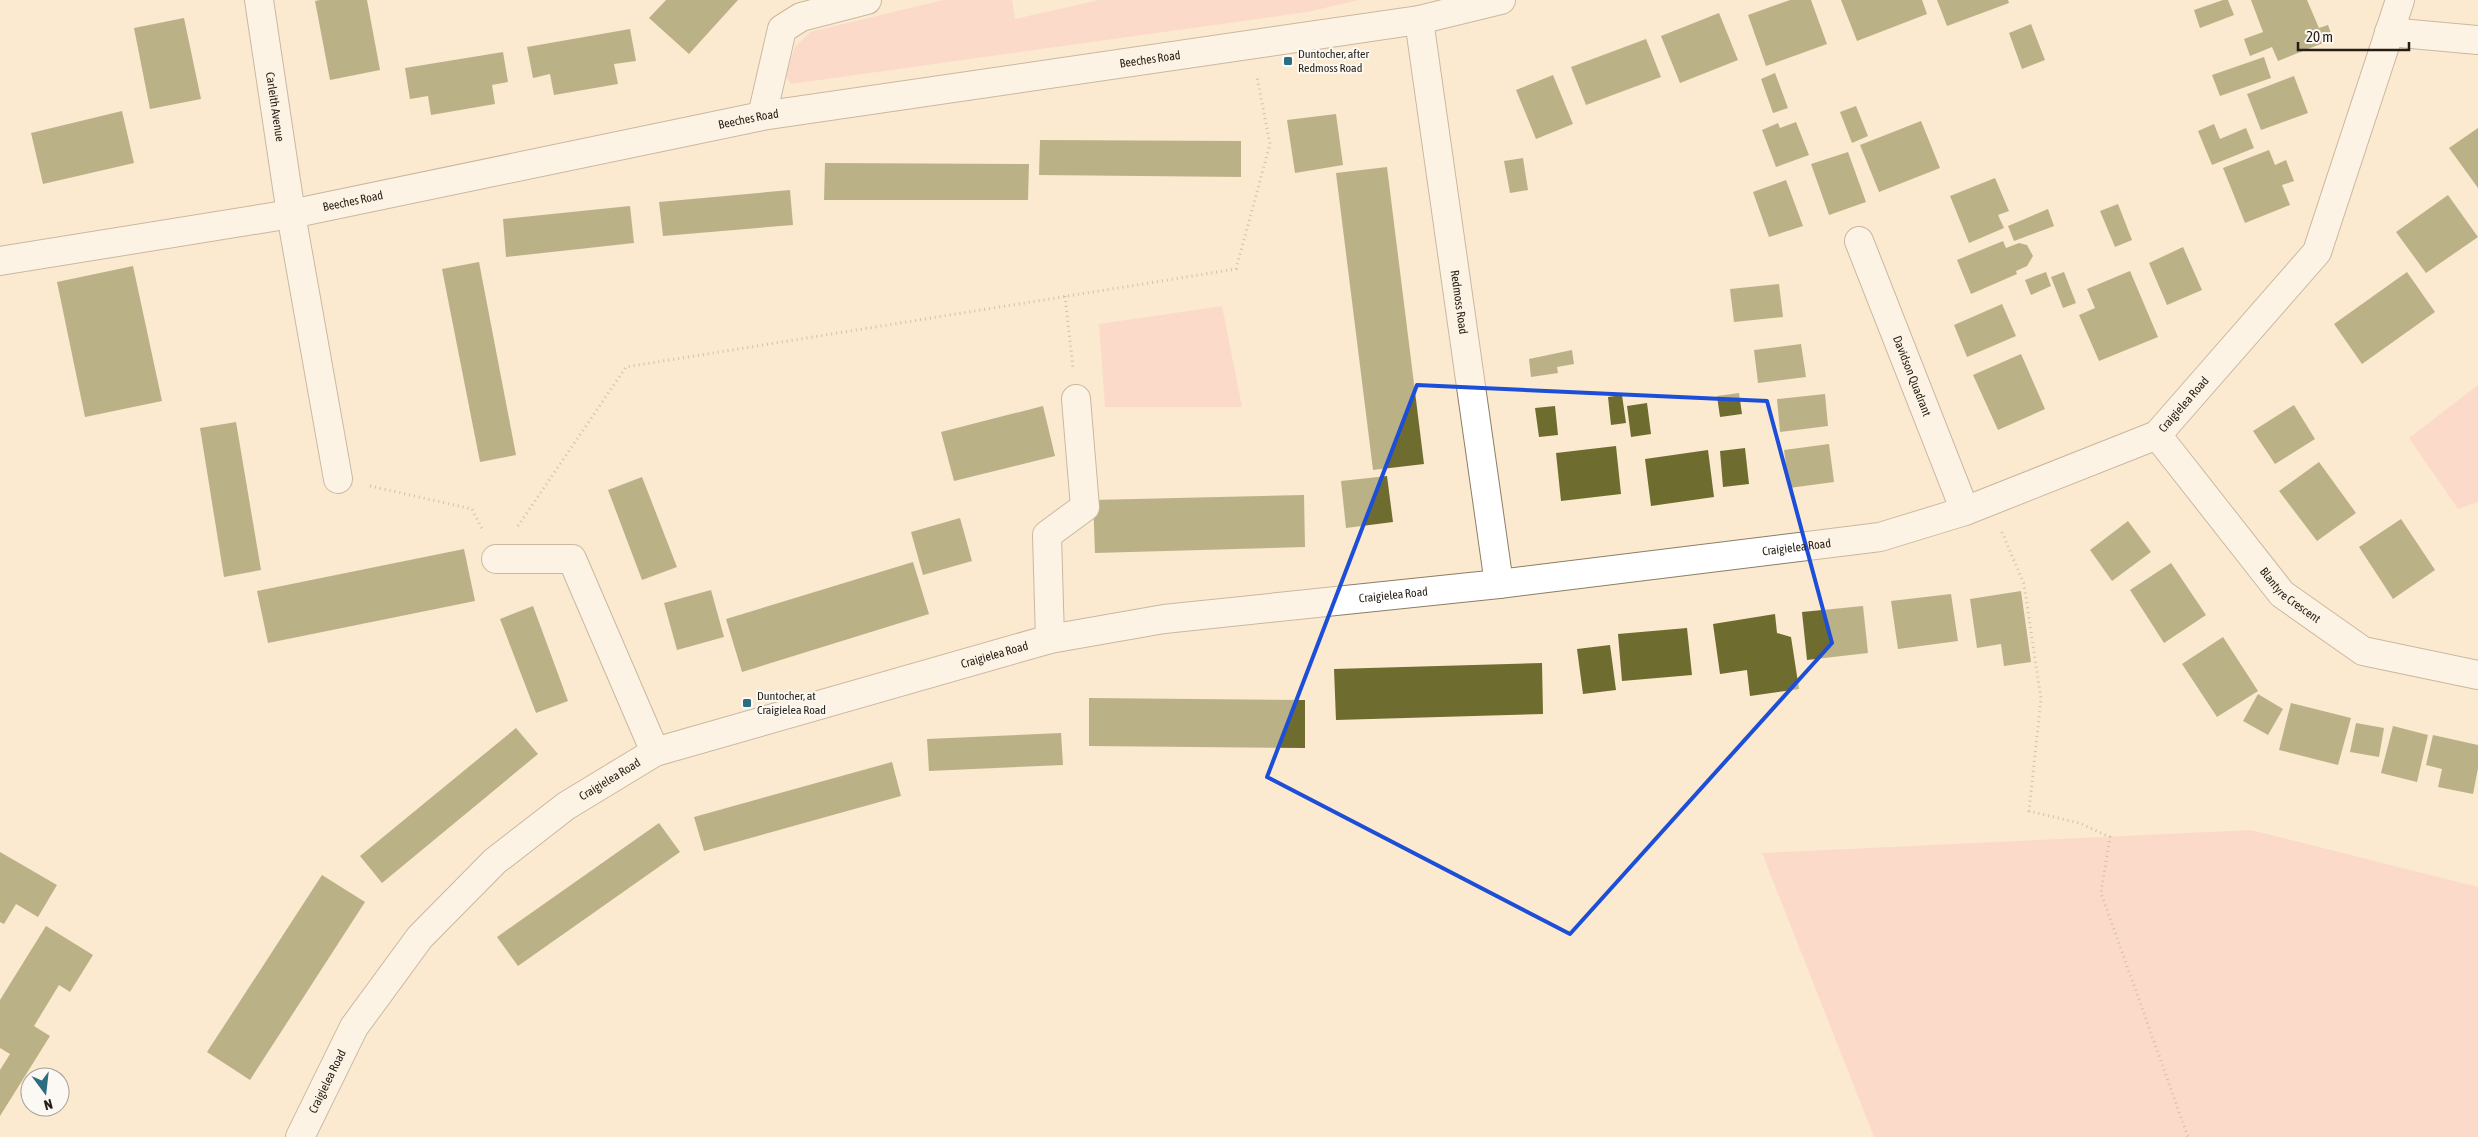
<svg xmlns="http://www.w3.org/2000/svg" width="2478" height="1137" viewBox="0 0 2478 1137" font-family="'Asap Condensed',sans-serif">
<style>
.green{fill:#fac8c4}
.building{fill:#6e6d2f}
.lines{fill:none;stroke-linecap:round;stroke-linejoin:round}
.minor-casing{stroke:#8c7d65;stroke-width:30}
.path{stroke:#9c907c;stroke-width:3;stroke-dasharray:1 4;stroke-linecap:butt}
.minor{stroke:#fff;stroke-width:28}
.marked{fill:none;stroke:#1d4ed8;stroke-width:4;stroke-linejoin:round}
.poi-dot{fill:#2d6d81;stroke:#fcf9f4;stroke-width:2}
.labels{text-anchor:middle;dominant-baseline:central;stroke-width:4;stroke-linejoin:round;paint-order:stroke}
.poi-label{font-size:12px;fill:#241e14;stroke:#fcf9f4;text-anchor:start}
.street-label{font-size:12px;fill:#241e14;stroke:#fcf9f4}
</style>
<rect width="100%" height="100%" fill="#fbeacf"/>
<path class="green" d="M943,0H1012L1015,19L1099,0H1359L1307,12L791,84L785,75L795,47L810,32Z
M1222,306L1242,407H1105L1099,324Z
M2478,385V502L2458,509L2409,438Z
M2251,830L2478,887V1137H1874L1762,853Z"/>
<path class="building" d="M320,0H367L380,70L330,80L315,1Z
M666,0H738L689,54L649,18Z
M1790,0H1811L1827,44L1766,66L1748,15Z
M1841,0H1922L1927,14L1857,41Z
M1937,0H2008L2009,3L1947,26Z
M2223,0H2228L2234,15L2200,28L2194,10Z
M2251,0H2307L2319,28L2328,25L2333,39L2278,61L2272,47L2250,56L2244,39L2263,32Z
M1719,13L1738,60L1680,83L1661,36Z
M184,18L201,99L150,109L134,28Z
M2031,24L2045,60L2022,69L2009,33Z
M630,29L636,61L614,64L618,84L554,95L550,74L533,78L527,47Z
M1646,39L1661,77L1586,105L1571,67Z
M503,52L508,82L492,85L495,104L431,115L428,96L410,99L405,68Z
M2264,57L2271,78L2220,96L2212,75Z
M1775,73L1788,108L1773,113L1761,79Z
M1553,75L1573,124L1536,139L1516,90Z
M2294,76L2308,113L2261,130L2247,94Z
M1856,106L1868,136L1852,143L1840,112Z
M122,111L134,163L43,184L31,133Z
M1336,114L1343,165L1295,173L1287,120Z
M1921,121L1940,168L1879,192L1860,145Z
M1796,122L1809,155L1776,167L1762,130L1778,123L1780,128Z
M2214,124L2220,139L2246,128L2254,148L2212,165L2198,131Z
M2478,128V188L2449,148Z
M1040,140L1241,141V177L1039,175Z
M2269,150L2275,165L2286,160L2294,181L2282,185L2290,205L2245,223L2223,168Z
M1848,152L1866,202L1829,215L1811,164Z
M1523,158L1528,190L1510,193L1504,161Z
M825,163L1029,164L1028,200H824Z
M1387,167L1424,464L1373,470L1336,173Z
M1995,178L2009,211L1998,215L2004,228L1969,243L1950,196Z
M1786,180L1803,226L1769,237L1753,192Z
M790,190L793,225L663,236L659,202Z
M2448,195L2478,237L2426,273L2396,232Z
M2118,204L2132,240L2115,247L2100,211Z
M630,206L634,243L506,257L503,219Z
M2048,209L2054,226L2014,241L2008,226Z
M2003,241L2006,248L2019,243L2027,245L2033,256L2027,266L2016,271L2017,274L1971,294L1957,260Z
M2183,247L2202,290L2167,305L2149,263Z
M479,262L516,455L480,462L442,269Z
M133,266L162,401L85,417L57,282Z
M2130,271L2158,337L2099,361L2079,315L2095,308L2087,289Z
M2046,272L2051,286L2031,295L2025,280Z
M2064,272L2076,303L2063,308L2051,277Z
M2407,272L2435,312L2362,364L2334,324Z
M1779,284L1783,317L1734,322L1730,289Z
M2002,304L2016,336L1967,357L1954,325Z
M1801,344L1806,377L1758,383L1754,350Z
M1572,350L1574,364L1557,367L1558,373L1531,377L1529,359Z
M2021,354L2045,409L1998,430L1973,375Z
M1739,393L1742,414L1720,417L1717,396Z
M1825,394L1828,426L1780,432L1777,399Z
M1622,395L1626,423L1611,425L1608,397Z
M1647,403L1651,434L1631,437L1627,406Z
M2294,405L2315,439L2275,464L2253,431Z
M1043,406L1055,456L954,481L941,432Z
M1555,406L1558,435L1539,437L1535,408Z
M236,422L261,570L224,577L200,428Z
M1829,444L1834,482L1789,488L1784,450Z
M1616,446L1621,494L1561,501L1556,453Z
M1745,448L1749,484L1723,487L1720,451Z
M1708,450L1714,497L1651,506L1645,459Z
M2319,462L2356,513L2317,541L2279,491Z
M1387,476L1393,522L1346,528L1341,481Z
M642,477L677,567L642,580L608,490Z
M1304,495L1305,547L1095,553L1093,500Z
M960,518L972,561L923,575L911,532Z
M2401,519L2435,570L2393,599L2359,547Z
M2128,521L2151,552L2112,581L2090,550Z
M464,549L475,601L268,643L257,591Z
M913,562L929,614L742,672L726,619Z
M2171,563L2206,615L2164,643L2130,590Z
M711,590L724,637L677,650L664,603Z
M2021,591L2031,662L2004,666L2001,644L1977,648L1970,599Z
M1951,594L1958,641L1898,649L1891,601Z
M533,606L568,701L536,713L500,619Z
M1863,606L1868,653L1807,660L1802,612Z
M1775,614L1777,633L1791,637L1799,689L1750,696L1747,670L1720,674L1713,624Z
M1687,628L1692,675L1622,681L1618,634Z
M2223,637L2258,691L2217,717L2182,664Z
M1610,645L1616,690L1583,694L1577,649Z
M1542,663L1543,714L1336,720L1334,669Z
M2258,694L2283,709L2268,735L2243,721Z
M1089,698L1305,700V748L1089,746Z
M2291,703L2351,718L2338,765L2279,750Z
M2356,723L2384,728L2379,757L2350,752Z
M2393,726L2428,735L2417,782L2381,773Z
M516,728L538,754L382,883L360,856Z
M1061,733L1063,765L929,771L927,739Z
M2433,735L2478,745V768L2473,794L2438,787L2442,769L2426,765Z
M892,762L901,796L704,851L694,817Z
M659,823L680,852L518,966L497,937Z
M0,852L57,885L38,917L16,904L4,924L0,922Z
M322,875L365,902L250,1080L207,1052Z
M46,926L93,955L70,992L59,985L34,1026L50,1036L0,1116V1070L10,1054L0,1048V1000Z"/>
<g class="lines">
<g class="minor-casing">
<g id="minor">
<path id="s1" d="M259,0L291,214L338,479"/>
<path id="s2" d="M1419,20L1499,584"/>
<path d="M2389,32L2478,40"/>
<path d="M762,116L782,29L801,17L867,0"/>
<path id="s3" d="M1859,241L1965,511"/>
<path id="s4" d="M0,261L291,214L762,116L1419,20L1501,0"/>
<path id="s5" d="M2157,435L2282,594L2363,651L2478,675"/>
<path d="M496,559H572L655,752"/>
<path d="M1050,639L1047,535L1085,507L1076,399"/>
<path id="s6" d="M300,1137L354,1027L420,937L495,861L566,806L655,752L1050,639L1164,619L1499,584L1880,537L1965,511L2157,435L2317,252L2400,0"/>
</g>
</g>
<path class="path" d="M1065,296L1073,368
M370,486L472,509L483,531
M518,526L626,367L1236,269L1270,144L1257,77
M2002,532L2024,584L2041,699L2029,811L2079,823L2110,837L2101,893L2188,1137"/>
<use href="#minor" class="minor"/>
</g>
<path d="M0 0H2478V1137H0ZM1417,385L1767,401L1832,643L1570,934L1267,777Z" fill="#fbeacf" fill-opacity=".55" fill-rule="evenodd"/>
<path class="marked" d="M1417,385L1767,401L1832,643L1570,934L1267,777Z"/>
<g class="poi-dot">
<rect x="1283" y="56" width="10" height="10" rx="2.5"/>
<rect x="742" y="698" width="10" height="10" rx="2.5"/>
</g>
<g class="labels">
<g class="poi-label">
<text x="1298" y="54">Duntocher, after<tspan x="1298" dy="14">Redmoss Road</tspan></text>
<text x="757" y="696">Duntocher, at<tspan x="757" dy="14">Craigielea Road</tspan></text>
</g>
<g class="street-label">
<text stroke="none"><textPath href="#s4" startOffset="1168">Beeches Road</textPath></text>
<text stroke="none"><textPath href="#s1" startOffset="108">Carleith Avenue</textPath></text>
<text stroke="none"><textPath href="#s4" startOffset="762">Beeches Road</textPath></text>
<text stroke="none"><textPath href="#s4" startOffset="358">Beeches Road</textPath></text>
<text stroke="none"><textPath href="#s2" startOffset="285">Redmoss Road</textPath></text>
<text stroke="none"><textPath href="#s3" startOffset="145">Davidson Quadrant</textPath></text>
<text stroke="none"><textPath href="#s6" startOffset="2118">Craigielea Road</textPath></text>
<text stroke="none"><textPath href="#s6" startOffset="1698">Craigielea Road</textPath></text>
<text stroke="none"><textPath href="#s5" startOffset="209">Blantyre Crescent</textPath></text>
<text stroke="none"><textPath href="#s6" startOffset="1292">Craigielea Road</textPath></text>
<text stroke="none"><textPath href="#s6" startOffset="888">Craigielea Road</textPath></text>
<text stroke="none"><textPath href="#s6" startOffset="482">Craigielea Road</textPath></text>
<text stroke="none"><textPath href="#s6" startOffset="62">Craigielea Road</textPath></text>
</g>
</g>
<g transform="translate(45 1092) rotate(165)"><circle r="24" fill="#fcf9f4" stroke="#a6a19a"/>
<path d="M0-4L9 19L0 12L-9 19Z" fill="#2d6d81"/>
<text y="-8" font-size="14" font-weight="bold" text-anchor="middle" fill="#241e14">N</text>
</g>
<path d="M2298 42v8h111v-8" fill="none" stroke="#241e14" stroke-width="2.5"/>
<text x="2306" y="42" font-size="15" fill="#241e14" stroke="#fcf9f4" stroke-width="4" paint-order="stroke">20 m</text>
</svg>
